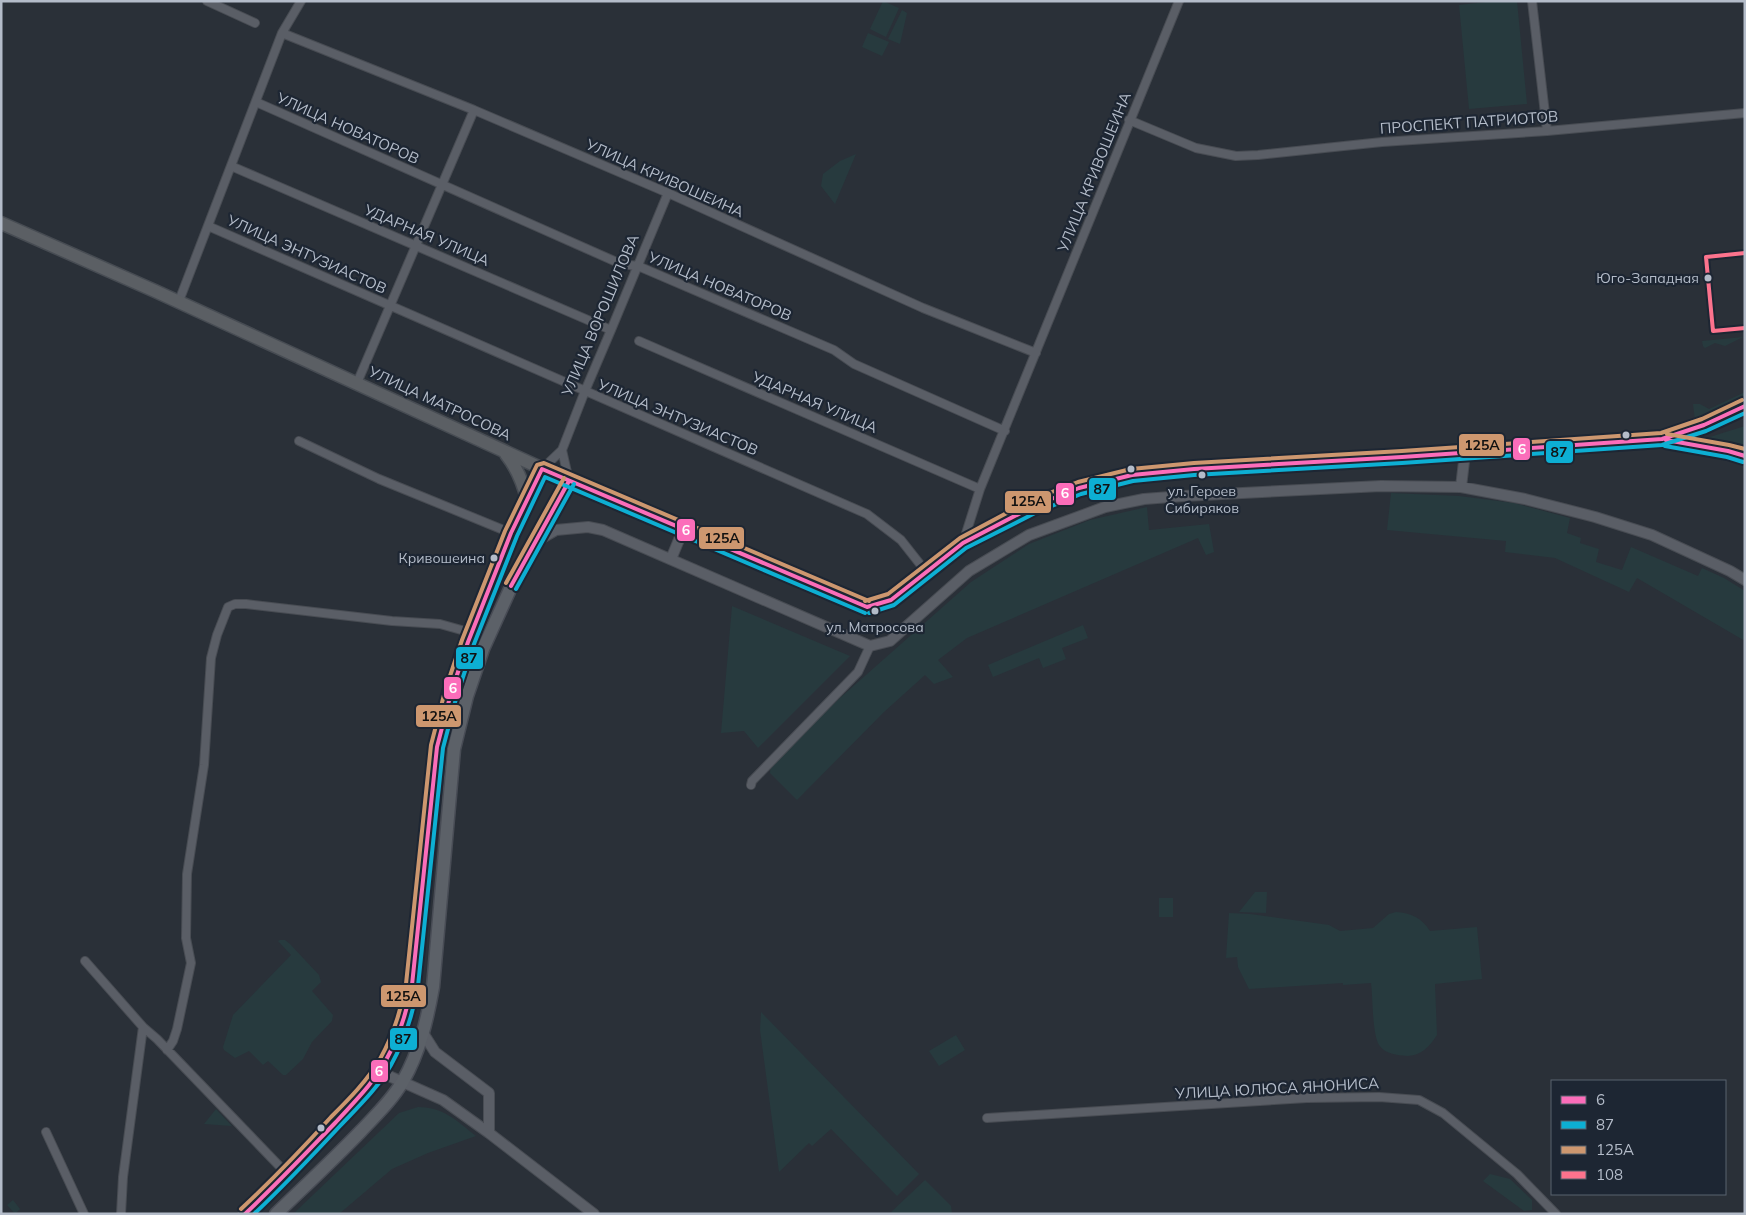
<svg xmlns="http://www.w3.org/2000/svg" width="1746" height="1215" viewBox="0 0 1746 1215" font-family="Mulish,sans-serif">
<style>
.green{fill:#273a3e}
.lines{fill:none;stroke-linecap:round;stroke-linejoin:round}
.minor-casing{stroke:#484c53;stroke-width:10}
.tertiary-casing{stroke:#484c53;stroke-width:12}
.primary-casing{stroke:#484c55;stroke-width:15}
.trunk-casing{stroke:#474c53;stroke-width:15}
.minor{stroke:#5a5e66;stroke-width:8}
.tertiary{stroke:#5a5e66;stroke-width:10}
.primary{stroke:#5c6168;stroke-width:12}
.trunk{stroke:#5b5f64;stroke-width:12}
.bus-1-casing{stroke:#1d2633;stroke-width:8}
.bus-2-casing{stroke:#1d2633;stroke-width:8}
.bus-3-casing{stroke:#1d2633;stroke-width:8}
.bus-4-casing{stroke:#1d2633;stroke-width:8}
.bus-1{stroke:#fb6dba;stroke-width:4}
.bus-2{stroke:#0dafd3;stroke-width:4}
.bus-3{stroke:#cd976f;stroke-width:4}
.bus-4{stroke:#fc738d;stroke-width:4}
.bus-dot{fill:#b4bcc9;stroke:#1d2633;stroke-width:2}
.labels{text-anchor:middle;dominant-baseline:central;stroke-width:4.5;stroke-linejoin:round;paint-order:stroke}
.bus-label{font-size:14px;fill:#b4bcc9;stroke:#1d2633;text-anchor:end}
.street-label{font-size:15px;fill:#b4bcc9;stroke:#1d2633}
.line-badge{stroke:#1d2633;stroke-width:2}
.badge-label{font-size:14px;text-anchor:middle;font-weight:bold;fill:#fff}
.pale-badge-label{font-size:14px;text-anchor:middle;font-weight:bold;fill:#111}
</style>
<rect width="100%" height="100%" fill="#2a3038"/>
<path class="green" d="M883,1L899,8L886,37L870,29Z
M1494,1H1517L1527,104L1469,109L1459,5Z
M902,10L907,13L900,44L888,39Z
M868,33L889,42L882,56L862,47Z
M856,154L835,204L821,186L823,174L840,161Z
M1743,337L1725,346L1715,343L1705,348L1703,346L1702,341Z
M1745,392V397L1710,415L1695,420L1693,404H1700L1709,409Z
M1745,426V448L1727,443L1700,440Z
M1391,493L1459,496L1514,503L1570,518L1567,533L1581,538L1580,543L1599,549L1596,562L1622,570L1631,547L1698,576L1702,568L1724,578L1745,591V641L1637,578L1629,592L1555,558L1505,552L1506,541L1387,530Z
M1147,507L1149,530L1209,524L1214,552L1206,555L1198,538L967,638L938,660L953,677L934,684L925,675L884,712L797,800L770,773L771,765L840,698L971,582L1029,544L1090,520Z
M732,606L850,656L758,748L744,731L721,733Z
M1083,625L1088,638L1062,648L1066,659L1043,668L1039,658L993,677L988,665Z
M1255,892H1267L1266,913L1239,912Z
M1159,898H1173V917H1159Z
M1396,912C1411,913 1422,918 1430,931L1477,927L1482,979L1435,984L1437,1035C1430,1046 1421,1056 1407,1056C1397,1055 1385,1054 1379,1045C1372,1033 1373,998 1371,983L1343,985V983L1249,989L1238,967L1237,957L1226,958L1229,913L1250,914L1329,925L1340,931L1373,928L1389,914Z
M280,940H285L290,944L319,975L321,982L312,991L333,1015L332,1021L312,1042L303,1059L286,1075H283L268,1061L263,1065L249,1051L235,1058L224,1050L223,1047L233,1015L291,955L278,941Z
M761,1012L919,1174L897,1196L831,1129L812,1146L809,1143L779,1172L760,1030Z
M956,1035L965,1050L939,1066L929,1051Z
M418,1107C444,1107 457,1121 476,1136L428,1153L392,1169L339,1214H293L399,1113Z
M216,1109L232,1126L204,1124Z
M1490,1174L1510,1179L1532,1200V1210L1524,1211L1483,1181Z
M925,1180L951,1206L952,1214H889Z
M13,1200L20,1209L15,1214L7,1205Z"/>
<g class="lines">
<g class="minor-casing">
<path id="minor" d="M207,1L255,23
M1532,1L1547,131
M282,33L474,110L668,193L923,308L1036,353
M256,102L621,264L638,266L834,350L854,364L1005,431
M1129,120L1196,148L1236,156L1258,155L1382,142L1547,131L1745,113
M231,166L611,330
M208,226L867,514L901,540L927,573
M179,301L282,33L301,1
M639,341L980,489
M357,383L474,110
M299,441L379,479L511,533
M562,450L569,481
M542,469L562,450L585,391L611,330L668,193
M963,543L980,489L1179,1
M751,785L752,781L858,672L870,646
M85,961L143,1027L123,1177L121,1214
M143,1027L157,1039L287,1174
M167,1050L173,1041L177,1029L191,963L186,938L187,874L204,765L211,658L217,635L228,607L235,604H246L392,621L440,624L472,633
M987,1118L1307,1098L1379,1097L1419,1100L1443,1113L1517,1174L1556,1214
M46,1132L84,1214"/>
</g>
<g class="tertiary-casing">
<path id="tertiary" d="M1461,487L1465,453
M535,542L556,530L588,527L603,530L870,646L890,641L969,571L1029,535L1105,507L1144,499L1183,496L1381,486L1461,487L1525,499L1595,517L1652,535L1730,571L1745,580
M671,559L683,530
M423,1033L435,1052L489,1093V1133
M380,1072L443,1100L489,1133L594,1214"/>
</g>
<g class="primary-casing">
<path id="primary" d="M245,1214L287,1174L371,1084C393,1055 406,1020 412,985L437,747L451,693L468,642L511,533L542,469
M276,1214C305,1186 334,1159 361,1131C376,1115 392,1100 403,1081C420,1051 427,1020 433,987L454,749L467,696L483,649L516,576L569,481"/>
</g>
<g class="trunk-casing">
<path id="trunk" d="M1,223L155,291L554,474L867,607L891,600L963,543L1034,506L1079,488L1132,475L1194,469L1402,457L1655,440L1692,444L1745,456
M1667,438C1694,430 1720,419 1745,406
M506,454C517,468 523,482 527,499"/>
</g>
<use href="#minor" class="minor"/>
<use href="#tertiary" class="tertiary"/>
<use href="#primary" class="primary"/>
<use href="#trunk" class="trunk"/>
<g class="bus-1-casing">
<path id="bus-1" d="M1666,440L1728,451L1745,456
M511,586L569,481
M867,607L891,600L963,543L1034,506L1079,488L1132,475L1194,469L1402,457L1662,439L1704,425L1745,406
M245,1214C277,1184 306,1153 336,1122C354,1102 373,1084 386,1060C399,1037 407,1011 412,985L437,747L451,693L468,642L511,533L542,469L867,607"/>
</g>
<g class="bus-2-casing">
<path id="bus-2" d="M1665,446L1727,457L1743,462
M516,589L574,484
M869,613L894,605L966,548L1037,512L1081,494L1133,481L1194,475L1402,463L1662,445L1706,431L1745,413
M254,1214C284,1186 312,1156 340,1126C358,1107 378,1088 391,1065C405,1040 413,1013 418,986L443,748L457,695L474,644L517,536L545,477L865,613"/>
</g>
<g class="bus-3-casing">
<path id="bus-3" d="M1667,434L1729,445L1745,449
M506,583L564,478
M865,601L888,594L960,538L1031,500L1078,482L1131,469L1194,463L1402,451L1661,433L1702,419L1742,400
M241,1209C272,1180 302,1149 331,1117C349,1099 367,1081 380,1059C393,1036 401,1010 406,984L431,745L445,691L462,640L505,531L537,465L544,463L869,601"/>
</g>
<g class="bus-4-casing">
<path id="bus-4" d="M1745,253L1706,257L1713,331L1745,328"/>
</g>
<use href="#bus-1" class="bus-1"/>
<use href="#bus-2" class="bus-2"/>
<use href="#bus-3" class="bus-3"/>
<use href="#bus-4" class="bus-4"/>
</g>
<g class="bus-dot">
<circle cx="1708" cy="278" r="4.5"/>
<circle cx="1626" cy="435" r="4.5"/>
<circle cx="1131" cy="469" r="4.5"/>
<circle cx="1202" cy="475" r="4.5"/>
<circle cx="494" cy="558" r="4.5"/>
<circle cx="875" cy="611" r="4.5"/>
<circle cx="321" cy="1128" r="4.5"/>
</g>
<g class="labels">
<g class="bus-label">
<text x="1699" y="278">Юго-Западная</text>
<text x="1202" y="491" text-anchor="middle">ул. Героев<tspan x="1202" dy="17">Сибиряков</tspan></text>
<text x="485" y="558">Кривошеина</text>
<text x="875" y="627" text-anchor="middle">ул. Матросова</text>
</g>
<g class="street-label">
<text transform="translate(1469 122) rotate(-4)">ПРОСПЕКТ ПАТРИОТОВ</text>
<text transform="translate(348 128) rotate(24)">УЛИЦА НОВАТОРОВ</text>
<text transform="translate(1094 172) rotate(-68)">УЛИЦА КРИВОШЕИНА</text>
<text transform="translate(665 178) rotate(24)">УЛИЦА КРИВОШЕИНА</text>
<text transform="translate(427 235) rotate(23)">УДАРНАЯ УЛИЦА</text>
<text transform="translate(307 254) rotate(24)">УЛИЦА ЭНТУЗИАСТОВ</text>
<text transform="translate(720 286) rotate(23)">УЛИЦА НОВАТОРОВ</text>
<text transform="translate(600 315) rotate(-67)">УЛИЦА ВОРОШИЛОВА</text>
<text transform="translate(815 402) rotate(23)">УДАРНАЯ УЛИЦА</text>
<text transform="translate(440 403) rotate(25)">УЛИЦА МАТРОСОВА</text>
<text transform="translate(678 417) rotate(23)">УЛИЦА ЭНТУЗИАСТОВ</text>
<text transform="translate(1277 1088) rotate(-3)">УЛИЦА ЮЛЮСА ЯНОНИСА</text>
</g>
</g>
<g class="line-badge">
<rect x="1458" y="433" width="47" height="24" rx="5" fill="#cd976f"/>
<rect x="1512" y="437" width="19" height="24" rx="5" fill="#fb6dba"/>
<rect x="1545" y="440" width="29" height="24" rx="5" fill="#0dafd3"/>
<rect x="1088" y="477" width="29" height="24" rx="5" fill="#0dafd3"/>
<rect x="1055" y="482" width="20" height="24" rx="5" fill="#fb6dba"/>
<rect x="1004" y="490" width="48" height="24" rx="5" fill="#cd976f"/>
<rect x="676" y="518" width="20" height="24" rx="5" fill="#fb6dba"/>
<rect x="698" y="526" width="47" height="24" rx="5" fill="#cd976f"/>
<rect x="455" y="646" width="29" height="24" rx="5" fill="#0dafd3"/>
<rect x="443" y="676" width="19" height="24" rx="5" fill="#fb6dba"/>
<rect x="415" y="704" width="47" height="24" rx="5" fill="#cd976f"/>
<rect x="380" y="984" width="47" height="24" rx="5" fill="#cd976f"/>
<rect x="389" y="1027" width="29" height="24" rx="5" fill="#0dafd3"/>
<rect x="370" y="1059" width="19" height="24" rx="5" fill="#fb6dba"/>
</g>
<g class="badge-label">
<text x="1522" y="454">6</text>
<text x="1065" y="498">6</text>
<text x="686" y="535">6</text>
<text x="453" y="693">6</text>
<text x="379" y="1076">6</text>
</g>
<g class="pale-badge-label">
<text x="1482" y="450">125А</text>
<text x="1559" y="457">87</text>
<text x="1102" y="494">87</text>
<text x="1028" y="506">125А</text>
<text x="722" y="543">125А</text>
<text x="469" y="663">87</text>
<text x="439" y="721">125А</text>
<text x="403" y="1001">125А</text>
<text x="403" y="1044">87</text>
</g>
<rect width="1746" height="1215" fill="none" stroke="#b4bcc9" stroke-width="5"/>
<rect x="1551" y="1080" width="175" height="115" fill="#1d2633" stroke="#59626f"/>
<rect x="1561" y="1096" width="25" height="8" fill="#fb6dba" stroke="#59626f"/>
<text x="1596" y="1105" font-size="15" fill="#b4bcc9">6</text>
<rect x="1561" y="1121" width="25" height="8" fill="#0dafd3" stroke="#59626f"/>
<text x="1596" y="1130" font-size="15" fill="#b4bcc9">87</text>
<rect x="1561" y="1146" width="25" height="8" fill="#cd976f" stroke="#59626f"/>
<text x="1596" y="1155" font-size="15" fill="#b4bcc9">125А</text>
<rect x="1561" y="1171" width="25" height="8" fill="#fc738d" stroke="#59626f"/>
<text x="1596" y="1180" font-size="15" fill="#b4bcc9">108</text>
</svg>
